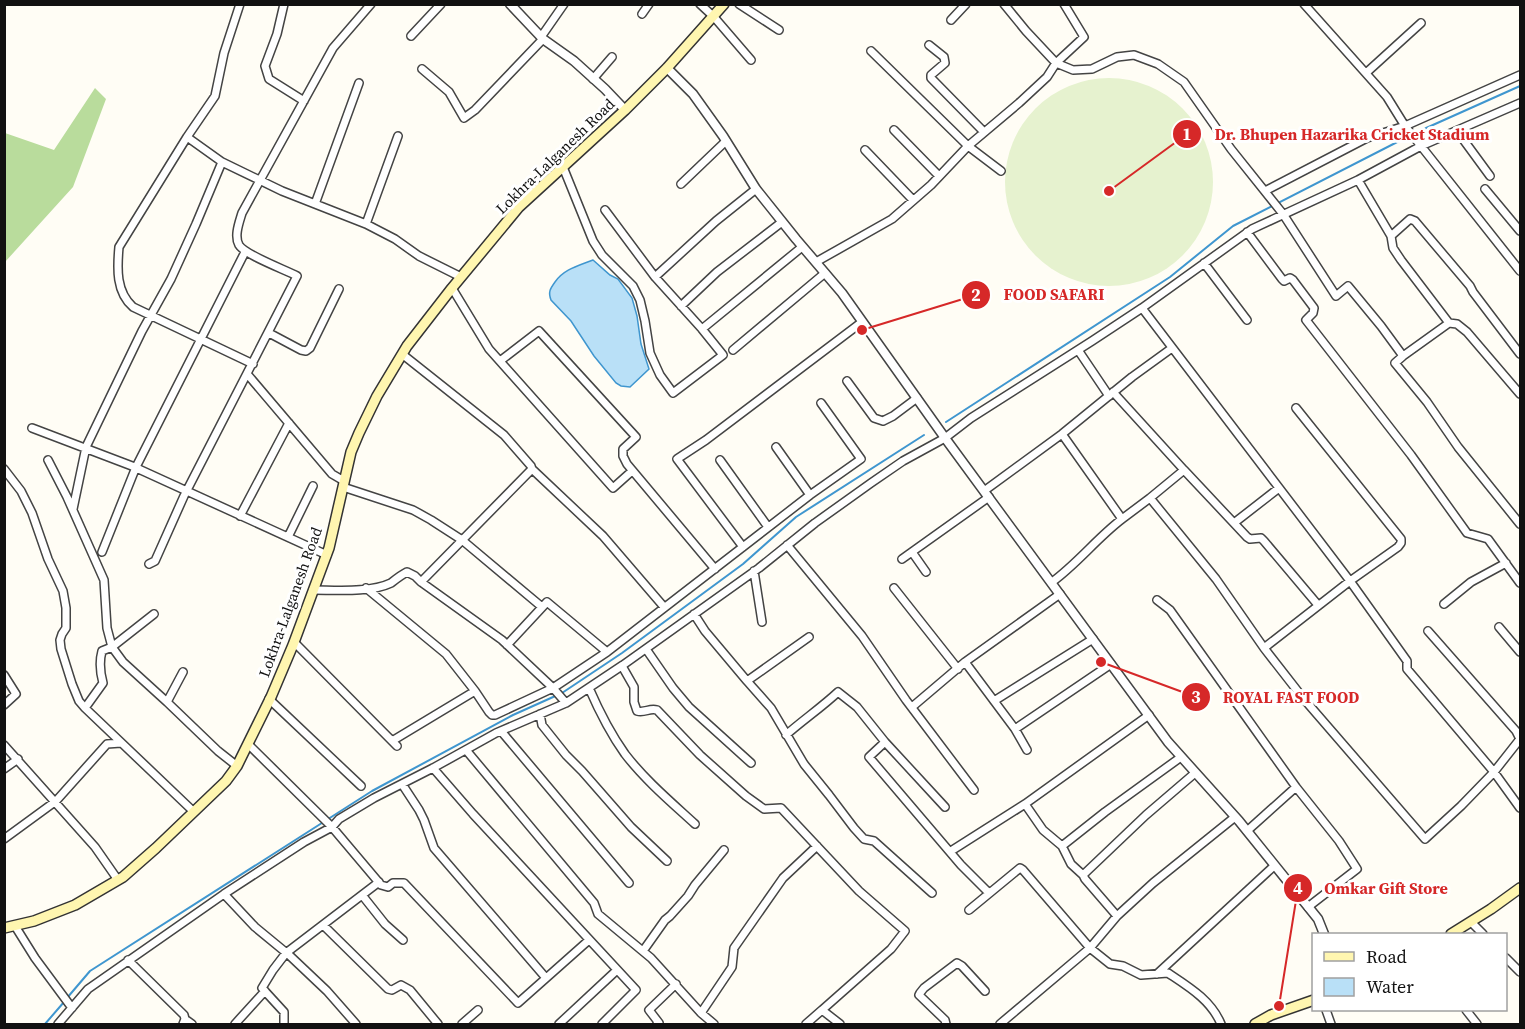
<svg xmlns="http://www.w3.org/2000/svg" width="1525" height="1029" viewBox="0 0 1525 1029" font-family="'Source Serif 4',serif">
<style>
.forest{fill:#b9dc9c}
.pitch{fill:#e6f2cf}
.water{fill:#b9e0f7;stroke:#3f96cf;stroke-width:1.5}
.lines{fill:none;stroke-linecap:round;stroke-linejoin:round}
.stream{stroke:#3f96cf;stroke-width:2}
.minor-casing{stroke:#444;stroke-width:10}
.tertiary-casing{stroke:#444;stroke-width:11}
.secondary-casing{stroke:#333;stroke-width:12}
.minor{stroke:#fff;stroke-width:7}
.tertiary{stroke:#fff;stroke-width:8}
.secondary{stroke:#fff6b0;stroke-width:9}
.labels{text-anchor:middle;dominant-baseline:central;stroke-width:6;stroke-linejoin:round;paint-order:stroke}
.street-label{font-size:15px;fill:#111;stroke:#fff}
.leader{fill:none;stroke:#d62828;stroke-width:2}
.callout-dot{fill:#d62828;stroke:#fff;stroke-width:2}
.mark-label{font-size:18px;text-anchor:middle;font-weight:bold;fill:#fff}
.callout-label{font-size:16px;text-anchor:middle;font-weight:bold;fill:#d62828;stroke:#fff;stroke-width:6;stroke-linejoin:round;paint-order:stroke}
</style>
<rect width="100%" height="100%" fill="#fffdf5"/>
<path class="forest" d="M95,88L106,99L73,187L5,262V133L54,150Z"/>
<path class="pitch" d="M1005 182a104 104 0 1 1 208 0a104 104 0 1 1-208 0Z"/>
<path class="water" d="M593,260L610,275L618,279L632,298L637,316L641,344L649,369L630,387L621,386L616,383L594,356L571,321L551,300C548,292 550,289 555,282C564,269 578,266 593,260Z"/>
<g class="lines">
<path class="stream" d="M1415,133L1520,86
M946,422L1170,277L1233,226L1409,136
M67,998L90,971L372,791L513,715L562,693L622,653L743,564L796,517L924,435
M45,1024L64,1002"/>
<g class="minor-casing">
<path id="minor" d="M240,4L224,53L215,96L187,137L119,247C117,269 116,292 133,307L253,364
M284,4L277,34L265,66L269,79L304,101
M700,4L714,17L751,60
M739,4L779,30
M1004,4L1026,31L1056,63L1073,70L1092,69L1117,57L1134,55L1158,64L1184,82L1231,149L1283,214L1336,296L1348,286L1381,326L1403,356L1395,363L1427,402L1458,447L1520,524
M1304,4L1387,97L1405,126L1421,146L1520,271
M642,14L649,4
M951,20L966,4
M411,36L441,4
M541,37L564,4
M929,45L944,57L945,63L931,75V78L984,132
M871,51L968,146L1001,171
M422,69L449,92L464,118L475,110L543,39
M1366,73L1421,23
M593,79L612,57
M894,130L939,176
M1457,131L1490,176
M187,137L222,162L282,191L366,224L395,239L419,256L461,277
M865,150L913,200
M563,167L593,241L602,255L633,286L640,300L645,321L650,353L660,375L673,393L723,355L702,329L655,277L605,210
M1358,180L1391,236L1393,248L1401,260L1449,323L1403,356
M681,184L726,141
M1485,189L1520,231
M1265,191L1367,138L1405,126L1520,75
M315,204L359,83
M366,224L398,136
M1247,232L1282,279L1284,281L1290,278L1293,280L1314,308L1313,313L1306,320L1411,455L1467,533L1488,539L1520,583
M1391,236L1410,219L1415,221L1470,286L1473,292L1520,354
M816,262L892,219L931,185L968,146L1019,103L1047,77L1056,63L1084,37L1064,4
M1204,263L1247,320
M655,277L716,221L756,189
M452,288L489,349L613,488L632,471
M681,306L717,272L782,222
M1142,308L1350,581L1407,661V669L1494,772L1520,808
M1449,323L1457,324L1467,332L1520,394
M702,329L802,247
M269,333L301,350L306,351L310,348L339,289
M733,350L825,273
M1078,350L1109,396
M402,354L504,435L531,466L532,469L603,536L664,607
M500,361L539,331L636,437L623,449V456L627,464L715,569
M248,375L332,474L344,481
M847,381L874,418L883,421L893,416L917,398
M1113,392L1184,470L1150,498L1216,579L1264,648L1303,698L1425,839L1461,806L1494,772L1520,739L1516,731L1428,631
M32,428L132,466L327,555
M1062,434L1122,519L1150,498
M776,447L810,495
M48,460L67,497L104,580L107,628L112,647L123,662L167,702L218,751L237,766
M720,460L768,527
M4,469L21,491L32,513L48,559L63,591L66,608V628L62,634L60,640L61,649L72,684L79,701L85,708L194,812
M1184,470L1247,537L1250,539L1261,538L1264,541L1318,605
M343,487L413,510L431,520L462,540L542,607
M984,491L1062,434L1132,377L1172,348
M73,509L86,447L142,331L171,279L196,224L222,162
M240,516L289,423
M1234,523L1279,488
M288,537L313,486
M787,545L862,636L906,700L974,790
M743,547L677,459L706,440L862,322
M102,552L136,467L245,252
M912,552L926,572
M902,559L989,497
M149,564L155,561L184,496L297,276C286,270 245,255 239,245C234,236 239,223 242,213L333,48L371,4
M754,571L762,622
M421,582L532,469
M1052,582C1078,563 1097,538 1122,519
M366,588L446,654L475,691L392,741
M894,588L958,669
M313,590C336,590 370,593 391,583C396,579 401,575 407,572L415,576L421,582L502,640L553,688L566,703
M1157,600L1170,610L1296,787
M1444,604L1471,582L1506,563
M694,614L705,631L747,681L771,708L804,764L829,795L854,828L864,839L874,841L932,893
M1499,627L1520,652
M294,642L397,746
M1264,648L1350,581L1398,547L1401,543V539L1296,408
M646,649L673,688L689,707L751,763
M607,652L810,495L861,459L821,403
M965,662L1015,729L1111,664
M622,666L634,687V702L637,711C645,713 649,708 657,710L700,755L746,796L764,809L781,808L859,891L905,931L891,949L822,1010
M4,675L16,694L4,705
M747,681L809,637
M589,688C599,711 610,733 625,754C645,780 671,802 695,824
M475,691L489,712L492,715H495L553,688L607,652L547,602L507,645
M269,699L361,786
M994,701L1093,639
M167,702L183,672
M912,707L965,662L1060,594
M85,708L103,683C100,672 99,662 102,651L112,647L154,614
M540,714L542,725L566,755L582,771L631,827L667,861
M1015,729L1027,750
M501,731L629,883
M786,735C803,720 822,707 838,692L857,707L885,742L945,807
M885,742L869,757L961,865L989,893
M248,744L332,827L381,885L388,887L393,883H404L518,1003L589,940
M4,745L95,847L118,880
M466,750L594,903L598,914L651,958L701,1013
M433,768L473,814L636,990L602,1024
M4,769L18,759
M402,784L419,810L424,820L434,848L546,978
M1025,804L1043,830L1062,846L1071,864L1083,875L1085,879L1117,916
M1247,831L1296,787L1339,841L1357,869L1308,907
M4,839L56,801L107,744L121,743
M1062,846L1105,812L1181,757
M951,851L1025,804L1149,715
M1083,875L1146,815L1195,773
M224,894L304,842L332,827L339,819L374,798L433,768L496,733L566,703L623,665L759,568L815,523L871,483L903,461L945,438L971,418L1092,341L1142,308L1252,229L1358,180L1421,146L1520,103
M362,895L385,924L403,940
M969,910L1020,868L1023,870L1090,948L1110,964L1123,966L1141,975L1168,973C1189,987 1211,1000 1221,1024
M1471,922L1483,934
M323,925L388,989L392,990L401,985L410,990L438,1024
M15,926L35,958L72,1008
M643,951L665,920L670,916L688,896L695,885L724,850
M1506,958L1520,972
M128,960L184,1015L185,1019L183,1024
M1157,974L1274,866
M1326,1010L1331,1024
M1466,1010L1477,1024
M185,1019L192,1024
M58,1024L88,989L224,894L255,927L289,955L327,991L356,1024
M235,1024L265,991
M284,1024V1012L262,988L273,970L286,953L379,882
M462,1024L478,1010
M559,1024L617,970
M657,1024L659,1023L649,1010L676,984
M714,1024L701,1013L732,967L734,948L783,878L817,846
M806,1024L822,1010L840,1024
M946,1024L945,1020L919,995L920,993L924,988L957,963L962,966L985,991
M1000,1024L1090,948L1117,916L1153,883L1235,817"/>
</g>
<g class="tertiary-casing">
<path id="tertiary" d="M510,4L543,39L574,61L605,89L625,110
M667,68L693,94L723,136L756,189L796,239L842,293L945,438L1168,742L1239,821L1318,919L1324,934"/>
</g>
<g class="secondary-casing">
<path id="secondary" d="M4,928L34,921L75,905L123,877L156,848L226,781L237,766L271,697L293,645L329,548L351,452L359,433L377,396L407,346L452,288L519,207L625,110L667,68L724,4
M1451,934L1491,909L1520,888
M1255,1024L1271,1015L1314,1000"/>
</g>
<use href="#minor" class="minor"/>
<use href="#tertiary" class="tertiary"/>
<use href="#secondary" class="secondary"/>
</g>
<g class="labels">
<g class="street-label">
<text transform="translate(555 156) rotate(-44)">Lokhra-Lalganesh Road</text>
<text transform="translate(290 602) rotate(-70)">Lokhra-Lalganesh Road</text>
</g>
</g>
<path class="leader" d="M1109 191L1187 134M862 330L976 295M1101 662L1196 697M1279 1006L1298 888"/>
<g class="callout-dot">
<circle cx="1109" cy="191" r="6"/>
<circle cx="862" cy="330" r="6"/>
<circle cx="1101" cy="662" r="6"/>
<circle cx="1279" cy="1006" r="6"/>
<circle cx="1187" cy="134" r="15"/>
<circle cx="976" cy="295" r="15"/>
<circle cx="1196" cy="697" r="15"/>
<circle cx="1298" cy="888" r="15"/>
</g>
<g class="mark-label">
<text x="1187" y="140">1</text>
<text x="976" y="301">2</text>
<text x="1196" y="703">3</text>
<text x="1298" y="894">4</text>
</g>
<g class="callout-label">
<text x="1352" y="140">Dr. Bhupen Hazarika Cricket Stadium</text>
<text x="1054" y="300">FOOD SAFARI</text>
<text x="1291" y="703">ROYAL FAST FOOD</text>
<text x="1386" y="894">Omkar Gift Store</text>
</g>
<rect width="1525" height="1029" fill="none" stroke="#111111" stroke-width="12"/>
<rect x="1312" y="933" width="195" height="78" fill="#ffffff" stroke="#a0a0a0" stroke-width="1.5"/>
<rect x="1324" y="952" width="30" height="9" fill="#fff6b0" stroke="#a0a0a0" stroke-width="1.5"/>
<text x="1366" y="963" font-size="18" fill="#111111">Road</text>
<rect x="1324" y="978" width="30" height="18" fill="#b9e0f7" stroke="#a0a0a0" stroke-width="1.5"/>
<text x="1366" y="993" font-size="18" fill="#111111">Water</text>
</svg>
